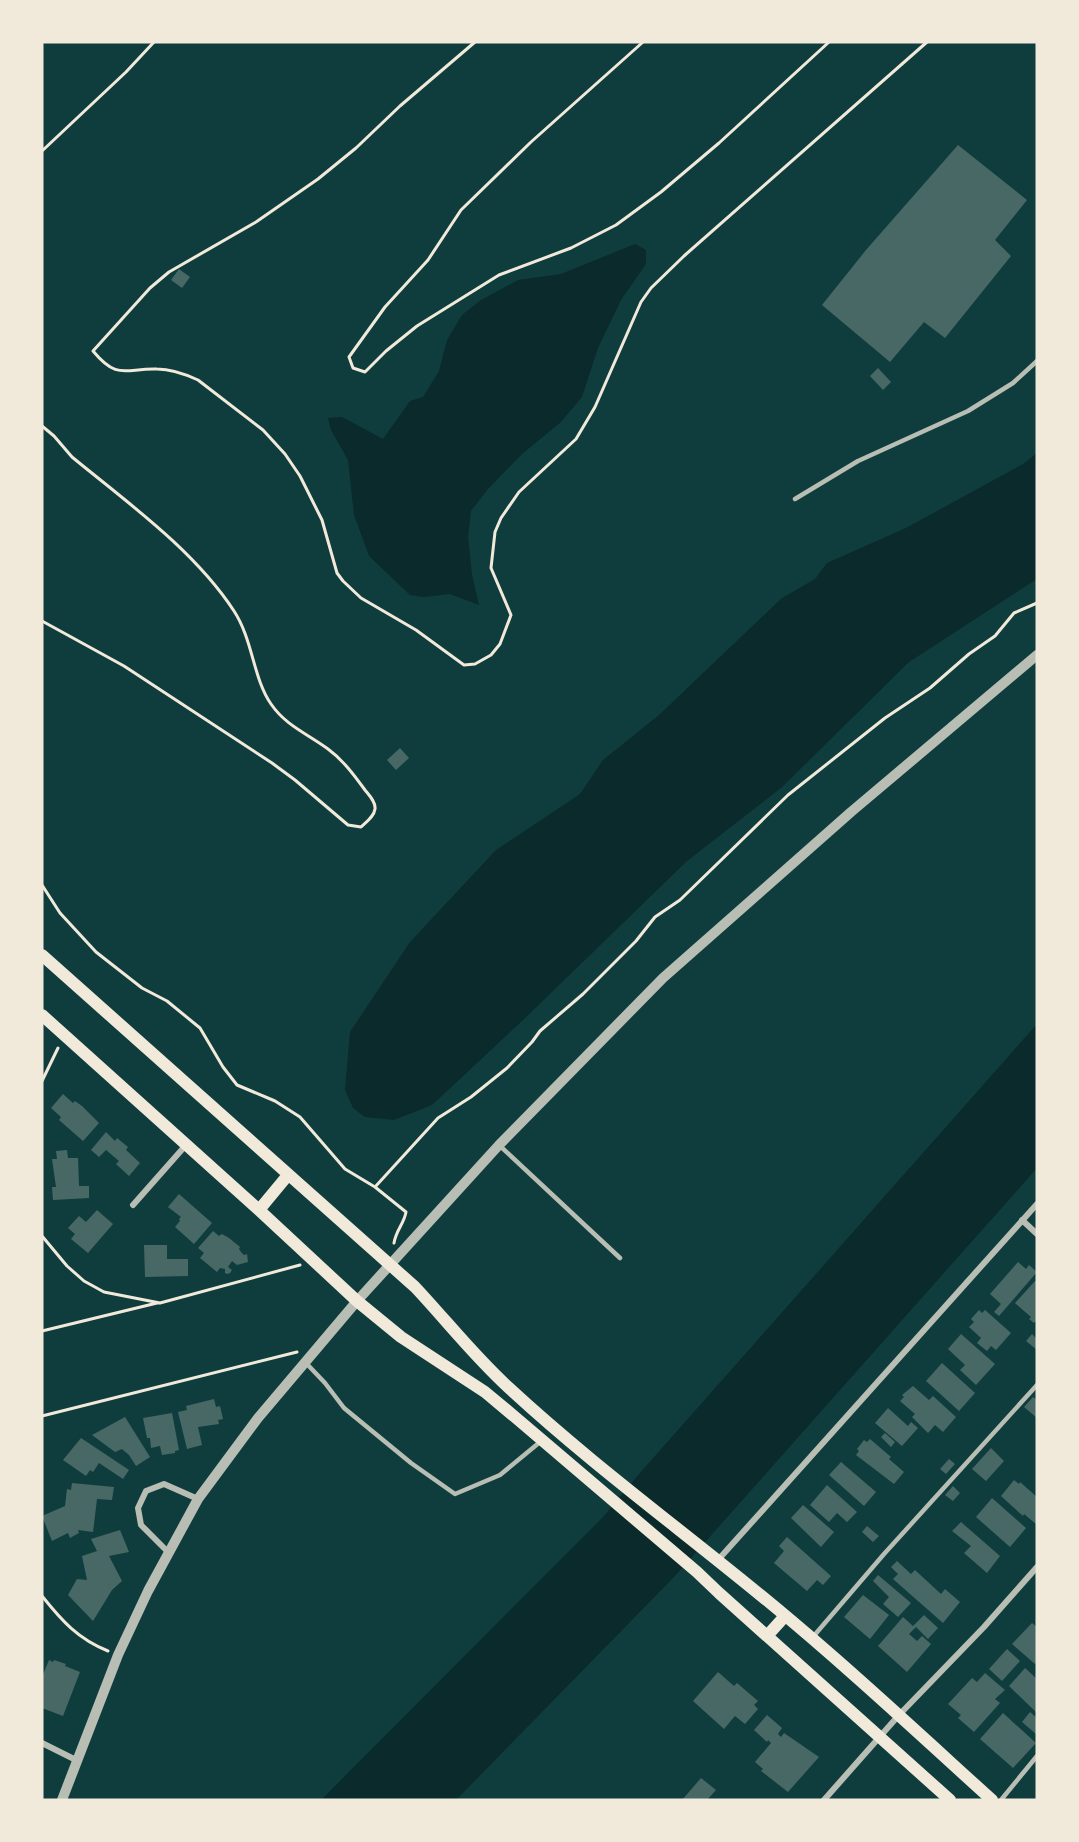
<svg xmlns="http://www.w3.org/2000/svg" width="1079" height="1842" viewBox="0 0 1079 1842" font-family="'Roboto Condensed',sans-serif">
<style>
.water{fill:#0a2a2b}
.building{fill:#486865}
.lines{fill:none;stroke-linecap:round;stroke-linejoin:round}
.path{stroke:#f1e9da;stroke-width:3}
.service{stroke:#b8beb3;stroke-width:4.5}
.minor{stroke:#b8beb3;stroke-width:6}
.tertiary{stroke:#b8beb3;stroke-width:10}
.secondary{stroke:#f1e9da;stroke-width:12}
</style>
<rect width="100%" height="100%" fill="#0f3d3e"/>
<path class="water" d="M635,244L646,250V264L621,300L598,348L582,397L561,422L522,454L488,489L471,511L468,536L472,575L479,605L450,594L423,597L410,595L369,556L354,515L348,460L331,430L328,418L342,417L383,439L410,401L423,397L439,371L447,340L462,315L481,300L518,280L561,274Z
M1037,453V579L909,662L781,788L687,861L521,1022L432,1105L394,1120L365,1117L353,1108L345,1090L350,1032L410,942L496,850L580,794L603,760L659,715L782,598L815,579L827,563L906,528L1023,464Z
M1037,1024V1168L675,1576L456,1800H321L604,1516L639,1474Z"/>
<path class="building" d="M958,145L1027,200L995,240L1011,256L945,338L924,322L890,362L822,305L866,250Z
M179,269L190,277L182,288L171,280Z
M878,368L891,382L883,390L870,376Z
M400,748L409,758L396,770L387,760Z
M63,1094L73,1103L75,1101L82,1106L99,1123L83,1141L59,1120L61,1117L51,1108Z
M106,1132L115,1141L117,1138L128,1147L126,1150L140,1163L129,1176L116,1164L119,1161L106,1150L99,1157L91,1150Z
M67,1150L68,1158H78L79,1186H89V1198L53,1200L52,1187H56L52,1159H57L56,1151Z
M179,1194L212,1223L194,1244L175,1227L180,1221L179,1219L181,1217L168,1207Z
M97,1210L113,1224L88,1253L71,1239L75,1234L68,1228L79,1216L86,1222Z
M213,1231L219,1236L222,1234L229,1238L240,1247L239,1249L241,1252L244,1255L247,1254L248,1262L237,1265L232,1261L228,1267L232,1270L230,1273L227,1274L225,1273V1269L220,1268L217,1272L200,1258L204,1253L198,1248Z
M144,1245H167V1259H188V1276L145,1277Z
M1018,1262L1026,1269L1029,1265L1037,1272L999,1316L994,1312L1001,1304L990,1294Z
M1035,1281L1037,1282V1320L1034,1323L1029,1319L1031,1317L1015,1303Z
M979,1310L982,1313L985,1310L1011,1333L996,1350L991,1346L987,1351L977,1343L981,1338L969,1327L974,1322L971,1319Z
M961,1334L995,1364L976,1385L960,1370L965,1365L948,1349Z
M1032,1334L1037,1339V1350L1026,1341Z
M942,1363L975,1393L959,1411L926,1381Z
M913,1386L929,1400L933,1396L956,1417L943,1432L935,1425L928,1433L912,1417L915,1414L900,1401L904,1397L902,1395Z
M1033,1397L1037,1400V1418L1024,1407Z
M214,1399L216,1407L220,1406L223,1419L218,1420L219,1424L198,1427L202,1445L187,1449L178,1412L187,1410L186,1406Z
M888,1408L908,1426L911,1422L918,1428L902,1446L875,1423Z
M172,1413L179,1450L175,1451V1453L162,1455L160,1446L151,1448L150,1438H147L143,1418Z
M125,1417L150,1457L136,1466L129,1455L122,1449L115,1452L92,1435Z
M885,1433L895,1442L891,1447L881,1437Z
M81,1438L129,1470L123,1479L99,1463L93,1472L90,1470L86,1476L63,1460Z
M870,1439L891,1457L889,1459L904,1472L894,1484L856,1455L859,1451L857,1449L864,1440L867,1442Z
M991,1448L1004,1461L986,1481L972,1469Z
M949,1459L955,1464L946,1474L940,1469Z
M841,1462L876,1492L864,1506L829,1475Z
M1014,1480L1019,1484L1020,1482L1037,1497L1036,1524L1024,1514L1023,1516L1001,1496Z
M72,1483L114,1487L112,1500L97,1499L93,1532L78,1530L79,1533L70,1538L68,1533L52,1541L42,1516L65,1506L67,1489L71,1490Z
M827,1485L857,1512L847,1522L837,1513L829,1522L810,1505Z
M953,1486L960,1493L953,1501L945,1495Z
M992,1498L1026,1528L1010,1547L976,1517Z
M803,1505L834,1532L821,1547L791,1518Z
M961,1522L1000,1556L987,1573L964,1553L971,1546L952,1531Z
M867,1526L879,1536L873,1542L862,1532Z
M120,1530L129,1552L109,1556L122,1581L112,1590L93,1621L68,1595L77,1579L87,1580L82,1556L97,1551L91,1539Z
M787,1537L831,1576L823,1585L817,1580L807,1591L774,1563L784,1551L779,1546Z
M897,1561L911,1574L915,1570L941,1594L945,1589L960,1602L943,1623L893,1579L898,1574L891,1567Z
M878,1575L911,1603L898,1617L883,1604L889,1597L873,1581Z
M863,1595L889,1615L870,1639L844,1617Z
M924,1615L938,1628L928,1639L916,1627L909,1634L917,1641L922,1636L931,1644L907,1672L878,1646L903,1617L913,1626Z
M1032,1623L1037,1627V1662L1035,1664L1012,1644Z
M1007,1649L1020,1661L1002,1681L989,1669Z
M49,1660L53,1662L54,1660L66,1664L65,1666L80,1672L63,1716L42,1708V1677Z
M1025,1668L1037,1679V1713L1009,1686Z
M718,1672L734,1686L737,1683L758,1701L754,1705L758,1709L745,1724L735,1716L724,1729L693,1701Z
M985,1673L1005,1690L995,1699L1000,1703L974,1732L958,1718L961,1715L948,1704L972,1678L977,1682Z
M1030,1712L1037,1718L1036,1734L1022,1722Z
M1003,1713L1036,1743L1013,1768L980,1739Z
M767,1715L782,1728L778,1734L781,1737L784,1733L819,1757L788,1792L761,1771L763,1769L755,1762L771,1743L768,1740L767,1742L754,1730Z
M701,1778L716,1790L707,1800H682Z"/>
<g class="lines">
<path class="path" d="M475,42L400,106L356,148L318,179L256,222L169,272L150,288L93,351C118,381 125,368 157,369C171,369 185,374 198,380L263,430L285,454L300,476L322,520L337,573L343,581L361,598L416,630L464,665L475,664L491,655L500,644L511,615L491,568L495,532L501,518L519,492L576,439L595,407L641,302L651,288L684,256L927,42
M643,42L531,142L461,210L428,260L385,307L349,357L353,368L365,372L386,351L417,326L499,275L571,248L616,225L661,192L719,143L829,42
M42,151L126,72L154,42
M42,426L54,436L72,457C128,503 194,550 234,611C253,640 253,678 271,704C286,726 308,734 328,749C343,760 354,775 365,790C369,795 376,802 375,809C374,817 366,822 361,827L348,825L295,780L272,763L124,666L42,621
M42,885L60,913L96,952L142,988L167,1001L200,1028L223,1067L237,1085L275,1101L300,1117L345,1169L375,1187L406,1212C404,1224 396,1230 394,1243
M42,1081L58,1048
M375,1187L438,1118L471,1097L507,1068L532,1042L540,1031L583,994L636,941L655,917L680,900L788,795L885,718L930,688L969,654L995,636L1014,613L1037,603
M42,1236L67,1266L84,1281L104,1292L160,1303L300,1265
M42,1331L157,1303
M42,1416L297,1352
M42,1596C62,1621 78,1639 108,1651"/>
<path class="service" d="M795,499L858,461L968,411L1013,383L1037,361
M499,1145L620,1258
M306,1363L325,1383L344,1408L411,1463L455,1494L500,1475L540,1442
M812,1638L884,1554L1037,1385
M1001,1800L1037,1756"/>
<path class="minor" d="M133,1205L186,1145
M1022,1220L1037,1234
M169,1553L141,1525L138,1508L146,1491L164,1484L198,1499
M718,1560L1037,1204
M42,1743L78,1761
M824,1800L899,1715L984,1627L1037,1567"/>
<path class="tertiary" d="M62,1800L118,1655L148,1591L198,1499L258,1418L357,1301L499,1145L663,978L851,812L1037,655"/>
<path class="secondary" d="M42,955L415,1287C446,1320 474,1356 508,1387C589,1462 679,1528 764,1598C842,1662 917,1732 992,1800
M42,1015L259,1210L357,1301L401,1337L485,1392L515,1417L697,1572L719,1593L950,1800
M259,1210L288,1175
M767,1636L785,1616"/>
</g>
<rect width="1079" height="1842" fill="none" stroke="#f1e9da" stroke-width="87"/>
</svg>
